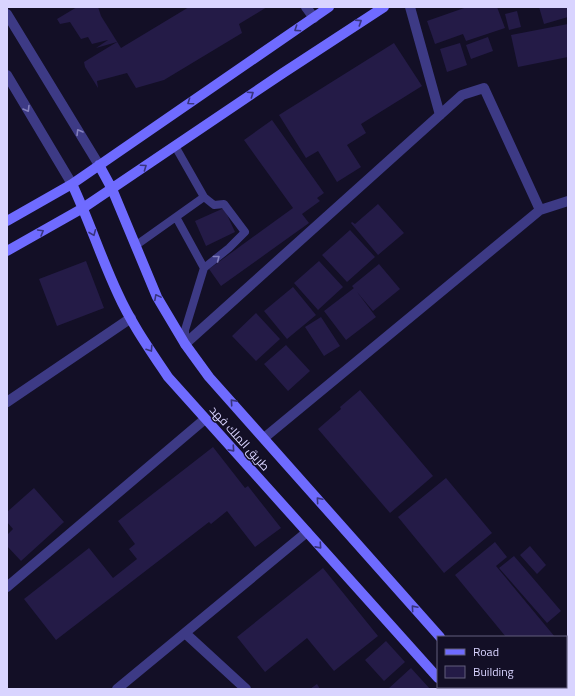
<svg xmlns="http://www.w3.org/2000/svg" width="575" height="696" viewBox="0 0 575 696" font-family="'Titillium Web',Cairo,sans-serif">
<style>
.building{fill:#241b47}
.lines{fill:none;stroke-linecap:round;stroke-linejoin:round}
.service{stroke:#3d3a85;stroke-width:8}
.minor{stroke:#3d3a85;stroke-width:10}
.tertiary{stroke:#3d3a85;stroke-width:10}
.secondary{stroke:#6f6bff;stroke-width:10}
.oneway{stroke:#38347d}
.oneway2{stroke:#837fbc}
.labels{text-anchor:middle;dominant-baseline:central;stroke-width:3;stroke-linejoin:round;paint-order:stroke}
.street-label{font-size:12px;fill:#d9d4ff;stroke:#130f26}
</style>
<rect width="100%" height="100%" fill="#130f26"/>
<path class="building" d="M77,7H98L101,16L121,48L189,7H267L239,24L242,33L164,80L136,88L127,73L97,81L98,88L85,67L84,62L117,42L96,48L108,40L92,44L88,37L81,39L70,22L60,24L57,19Z
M467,7H497L505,28L466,41L463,34L435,44L427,21Z
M539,7H568V17L544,24Z
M517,11L521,27L509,30L505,14Z
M568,24V57L518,67L511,35Z
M488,37L493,51L471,59L466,45Z
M394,43L422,86L361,124L366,133L347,145L361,167L337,182L318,151L306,158L279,115Z
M460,43L467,65L447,72L440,49Z
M272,120L324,193L317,198L320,201L302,214L309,223L221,286L209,269L293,208L244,140Z
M378,204L404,233L378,255L351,223L352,222L355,224Z
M224,208L235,232L206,246L195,221Z
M350,230L375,257L347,282L322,255Z
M86,261L104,308L57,326L39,279Z
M319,261L343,287L318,310L294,283Z
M379,264L400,289L373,311L352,286Z
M293,287L316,315L287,339L264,311Z
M354,288L376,317L346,340L324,311Z
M256,313L280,339L256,361L232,336Z
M321,317L340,346L324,356L305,327Z
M286,345L310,371L288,391L264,364Z
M360,390L433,476L390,513L318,429L341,409L340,407Z
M213,447L245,488L248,486L281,528L255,547L227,511L211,524L209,522L56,640L24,599L89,548L113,578L137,559L129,549L135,544L118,521Z
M446,478L492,533L444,573L398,517Z
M34,488L64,522L21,561L7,546V535L13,529L7,522V512Z
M495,542L507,557L496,566L555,637H506L455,575Z
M530,546L546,565L537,574L520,555Z
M514,556L561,611L547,623L499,568Z
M323,568L378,636L334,671L307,638L265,672L237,637Z
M386,641L405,662L384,681L365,660Z
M566,651L568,653V688L550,689L548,687H566Z
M411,668L430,689H388Z
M317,684L320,689H310Z"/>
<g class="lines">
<path class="service" d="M175,146L204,197L214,205L224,204L245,232L229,248L204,268L185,330V344
M176,217L204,268
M135,246L204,197"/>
<path class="minor" d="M306,7L314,18
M410,7L440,115
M185,344L462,95L484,88L540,210
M7,402L131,318
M264,438L540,210L568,201
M7,587L205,419
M185,633L246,689
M117,689L307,532"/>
<path class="tertiary" d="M7,14L99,165
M7,75L72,184"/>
<path class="secondary" d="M99,165L112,189L157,297L185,344L209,377L440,637
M72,184C89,220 101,258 118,294C131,323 150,350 168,377L438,678
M7,221L72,184L329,7
M7,251L83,208L283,73L384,7
M446,687L448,689
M485,687L487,689"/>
</g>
<defs><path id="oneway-chevron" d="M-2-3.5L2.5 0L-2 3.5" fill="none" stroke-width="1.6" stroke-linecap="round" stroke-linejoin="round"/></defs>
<g class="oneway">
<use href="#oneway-chevron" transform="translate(359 22) rotate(-33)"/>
<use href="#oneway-chevron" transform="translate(297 29) rotate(146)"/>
<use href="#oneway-chevron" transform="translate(251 94) rotate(-34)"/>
<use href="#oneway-chevron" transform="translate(190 102) rotate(145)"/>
<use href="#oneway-chevron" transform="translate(144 167) rotate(-35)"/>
<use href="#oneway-chevron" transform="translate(41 232) rotate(-30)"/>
<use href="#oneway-chevron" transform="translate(93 233) rotate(68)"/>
<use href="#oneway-chevron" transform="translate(157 297) rotate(-118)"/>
<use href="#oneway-chevron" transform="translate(150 349) rotate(57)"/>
<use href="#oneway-chevron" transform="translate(233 402) rotate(-132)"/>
<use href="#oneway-chevron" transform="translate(232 449) rotate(48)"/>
<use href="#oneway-chevron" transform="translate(319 500) rotate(-131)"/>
<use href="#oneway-chevron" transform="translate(319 546) rotate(48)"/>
<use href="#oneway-chevron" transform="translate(414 608) rotate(-131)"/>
</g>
<g class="oneway2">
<use href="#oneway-chevron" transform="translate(27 109) rotate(59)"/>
<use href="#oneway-chevron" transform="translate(79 132) rotate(-121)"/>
<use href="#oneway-chevron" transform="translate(217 258) rotate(-38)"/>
</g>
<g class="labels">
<g class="street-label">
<text transform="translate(240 438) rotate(48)">طريق الملك فهد</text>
</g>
</g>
<rect width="575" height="696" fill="none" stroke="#d9d4ff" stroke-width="16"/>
<rect x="437" y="636" width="130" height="52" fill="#130f26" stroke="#625e7d"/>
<rect x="445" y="649" width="20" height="6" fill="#6f6bff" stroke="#625e7d"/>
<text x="473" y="656" font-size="12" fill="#d9d4ff">Road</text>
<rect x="445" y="666" width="20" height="12" fill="#241b47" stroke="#625e7d"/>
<text x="473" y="676" font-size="12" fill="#d9d4ff">Building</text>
</svg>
